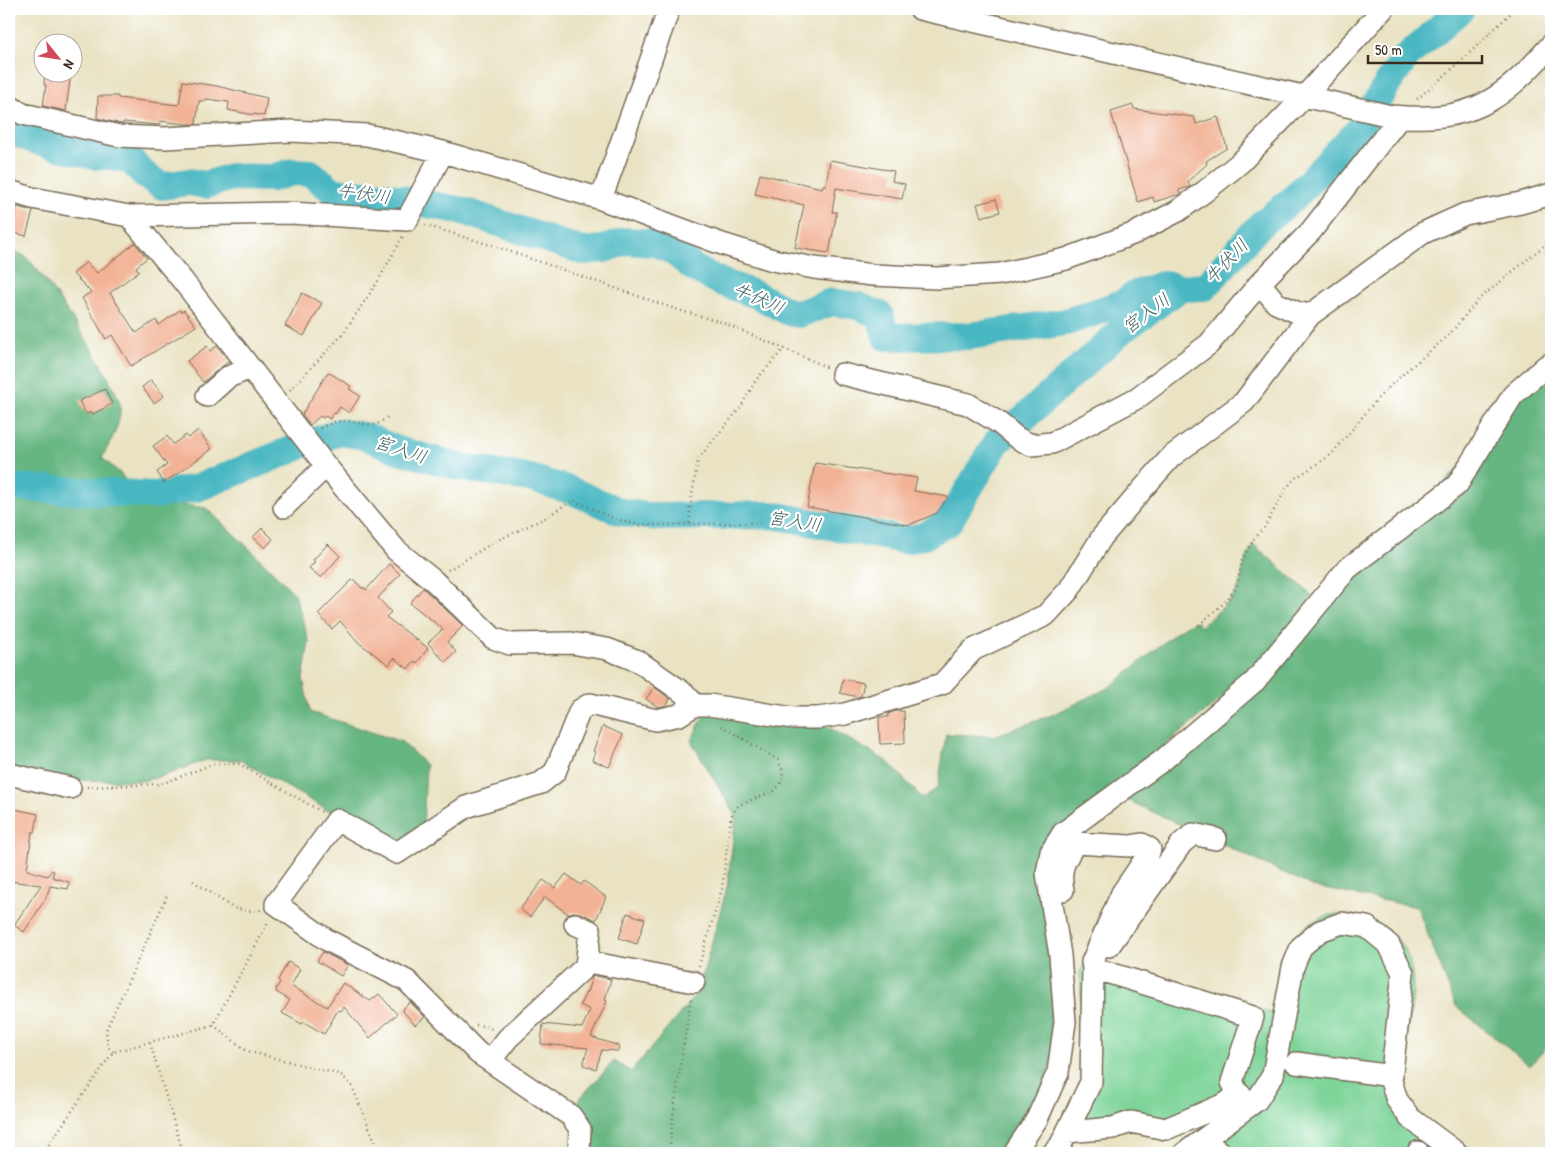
<svg xmlns="http://www.w3.org/2000/svg" width="1560" height="1162" viewBox="0 0 1560 1162" font-family="'Patrick Hand','Klee One',sans-serif">
<style>
.green{fill:#7ed499;stroke:#5c7f5c}
.forest{fill:#66b681;stroke:#507050}
.lines{fill:none;stroke-linecap:round;stroke-linejoin:round}
.river{stroke:#48b7c2;stroke-width:28}
.building{fill:#f2b295}
.minor-casing{stroke:#786b58;stroke-width:24}
.path{stroke:#786b58;stroke-width:2.5;stroke-dasharray:1 4;stroke-linecap:butt}
.minor{stroke:#fff;stroke-width:21}
.labels{text-anchor:middle;dominant-baseline:central;stroke-width:4.5;stroke-linejoin:round;paint-order:stroke}
.water-label{font-size:18px;font-style:italic;fill:#406260;stroke:#fff}
</style>
<rect width="100%" height="100%" fill="#fff"/>
<filter id="ink" filterUnits="userSpaceOnUse"><feTurbulence type="fractalNoise" baseFrequency=".02" numOctaves="2"/><feDisplacementMap in="SourceGraphic" scale="10" xChannelSelector="R" yChannelSelector="G"/><feConvolveMatrix kernelMatrix="1 2 1 2 8 2 1 2 1" color-interpolation-filters="sRGB"/></filter>
<filter id="wash" filterUnits="userSpaceOnUse"><feTurbulence type="fractalNoise" baseFrequency=".0096" numOctaves="4" result="noise"/><feDisplacementMap in="SourceGraphic" scale="20" xChannelSelector="R" yChannelSelector="G"/><feGaussianBlur stdDeviation="1.12" result="paint"/><feColorMatrix in="noise" values="0 0 0 0 0 0 0 0 0 0 0 0 0 0 0 0 0 1.4 0 .05"/><feComposite in="paint" operator="in"/></filter>
<g filter="url(#wash)">
<rect width="100%" height="100%" fill="#e9e3c3"/>
<path class="green" d="M1345,915C1367,917 1377,920 1393,935C1426,965 1409,1016 1404,1055C1402,1070 1400,1089 1409,1103C1424,1126 1454,1134 1472,1153H1168L1231,1106L1161,1132L1130,1124L1057,1138L1083,1082L1080,971L1084,965L1272,1013C1280,976 1281,930 1326,916C1331,914 1339,915 1345,915Z"/>
<path class="forest" d="M9,251C13,252 20,253 23,255C40,265 119,386 120,405C122,424 110,442 102,458L120,473L140,499L206,508L251,550L295,594L309,642L303,679L310,712L402,742L426,765L423,832L394,848L240,760H206L166,775L142,781L69,780L9,769Z
M1551,373V1042L1530,1066L1456,1006L1417,907L1314,887L1123,798L1351,577L1384,549L1526,394Z
M1253,544L1313,596L1255,672L1050,838L1056,1012L1053,1058L1038,1099L1015,1139L1002,1153H584L571,1108L614,1061L631,1072L698,992L727,887L736,816L691,741L707,709L818,721L888,762L923,799L938,787L946,734L994,736L1052,715L1110,687L1180,629L1196,621L1200,627L1230,601L1239,587L1245,562Z"/>
<g class="lines">
<path class="river" d="M9,130L42,143L95,156H112L130,160L146,176L162,186L189,182L206,185L231,177L272,178L293,172L311,173L334,192L381,195L463,211L583,251L604,249L626,241L655,243L671,250L694,268L721,282L757,295L789,312L799,314L832,302L858,306L880,315L886,337L970,336L1066,322L1123,303L1136,294L1165,284L1180,288L1205,287L1261,224L1291,201L1358,130L1389,82L1407,56L1461,9
M318,440L339,432L364,436L398,450L464,468L530,478L570,490L621,512L655,517L772,515L904,540L924,536L948,523L997,442L1121,331L1179,289
M9,487L154,495L197,488L298,447"/>
</g>
<g id="blocks">
<path class="building" d="M45,72H71L66,111L43,106L46,85H44Z
M183,81L217,86L267,98L264,116L254,114V115L228,110L229,102L206,99V101H199L196,124H185L160,121V125L123,122V124H121L97,118L98,96H118V98L179,105Z
M1133,105L1134,109L1194,117L1196,124L1218,117L1227,148L1206,161L1207,164L1188,181L1190,187L1179,190L1180,194L1154,202L1153,197L1138,202L1111,112Z
M830,160L894,171L892,181L905,184L902,199L836,188L832,212H837L829,253L795,248L804,205L755,194L760,174L822,188L823,185H826Z
M996,199L1000,212L981,217L977,204Z
M17,207L33,211L26,236L12,232Z
M135,243L147,258L136,267L139,271L110,293L136,333L156,320L159,325L180,310L181,312L184,310L196,326L131,366L112,335L106,339L96,322L82,298L91,292L73,274L86,262L97,273Z
M302,293L322,303L304,336L285,326Z
M207,346L210,351L217,346L229,361L203,382L187,361Z
M328,372L351,386L349,389L360,396L349,413L340,407L335,414L333,413L330,419L325,416L323,418L320,416L310,425L302,414Z
M151,380L164,396L154,403L142,387Z
M105,389L112,404L93,414L92,412L86,414L79,401Z
M198,430L212,449L164,483L157,472L167,465L153,446L167,436L173,444L186,435L188,438Z
M815,463L917,478L914,491L948,497L937,513L909,525L807,507Z
M262,528L273,539L265,548L253,537Z
M328,544L340,556L321,578L309,568L315,562L313,560Z
M389,564L400,574L378,598L391,612L386,617L428,648L417,663L414,661L408,669L394,658L389,665L359,643L340,621L332,629L318,614L353,579L363,589L364,587L366,590Z
M423,588L463,626L447,642L456,652L445,662L428,643L443,629L410,603Z
M843,679L864,683L861,696L858,697L840,693Z
M654,687L670,699L667,705L658,707L646,699Z
M896,711H904L905,743L880,744L879,717H888V714Z
M603,726L623,735L609,767L592,760L595,752L593,751Z
M15,809L38,814L35,832H32L27,870L47,876L52,870L54,871L52,877L69,882L68,889L50,886L46,898L24,932L14,925L41,885L9,881V836Z
M566,874L581,885L584,881L606,897L596,920L580,913L573,912L568,914L545,897L530,917L520,909L543,880L555,888Z
M627,913L645,919L637,944L619,938Z
M323,952L348,965L341,976L317,961Z
M288,962L300,969L291,986L327,1007L343,983L370,1001L379,994L397,1014L370,1038L344,1007L341,1011L338,1010L324,1034L304,1022L302,1024L282,1013L290,1000L276,992L277,990L276,989L280,982L278,980Z
M595,976L611,979L605,1000L607,1001L591,1037L619,1046L618,1051L602,1050L596,1069L583,1065L588,1048L541,1044L543,1024L582,1028L590,1010L580,1005L586,992H587L592,977Z
M410,1002L425,1017L415,1025L402,1010Z"/>
</g>
</g>
<g filter="url(#ink)">
<use href="#blocks" fill-opacity="0" stroke="#786b58" stroke-width="1"/>
<g class="lines">
<g class="minor-casing">
<path id="minor" d="M920,9L1391,116C1470,123 1500,103 1551,45
M9,106L23,114L119,136L165,138L291,131L367,135L443,152L601,199L719,243L773,260L814,268L873,275L937,278L1000,274L1066,259L1135,233L1178,211L1204,192L1241,162L1304,97L1383,9
M9,191L32,198L129,216L290,213L407,220L443,152
M601,199L669,9
M129,216L183,281L326,466L396,550L434,581L493,638L510,644L571,643L607,649L638,661L685,694L695,705
M1260,283L1276,303L1296,312L1310,315
M842,374L968,404L999,423L1017,438L1031,445L1052,443L1137,398L1209,344L1260,283L1311,231L1400,117
M207,396L228,377L251,368
M284,507L326,466
M9,774L70,788
M1063,890C1059,869 1064,862 1075,843L1130,846L1142,844L1150,849L1148,855L1122,893L1092,962L1093,968
M575,924L590,931L586,966
M1109,946L1182,843L1193,834L1216,839
M490,1061L508,1038L586,966L594,963L694,982
M1296,1063L1392,1076
M1067,1132L1113,1128L1131,1122L1166,1129L1227,1103L1238,1093
M1203,1140L1221,1153
M579,1153L580,1129L571,1116L478,1053L407,981L327,940L276,904L337,820L397,853L466,807L541,783L555,772L580,710L590,704L656,720L679,715L695,705H709L793,718H818L845,714L942,684L973,650L1046,615L1069,590L1102,537L1147,484L1171,457L1244,402L1310,315L1423,233L1465,214L1521,203L1551,194
M1014,1153L1037,1119L1058,1072L1065,1022L1060,955L1047,873L1051,852L1063,833L1163,760L1255,681L1347,569L1457,485L1513,395L1546,366L1551,364
M1053,1153L1060,1146L1091,1082L1093,968L1253,1017L1232,1082L1238,1093L1252,1104
M1185,1153L1257,1100L1273,1075L1293,967L1301,947L1320,931L1342,923L1367,927L1389,945L1403,973L1391,1081L1397,1100L1410,1118L1457,1153
M1418,1153V1152"/>
</g>
<path class="path" d="M1417,99L1459,63L1515,9
M425,225L494,246L678,310L721,322L827,367
M290,390L343,334L378,281L403,236
M320,428L334,422L344,421L376,425L388,417
M689,523L690,508L698,459L740,408L756,380L783,350
M448,570L496,541L545,518L573,500L615,519L637,525L760,523
M1199,625L1227,600L1237,586L1242,561L1255,537L1264,528L1286,489L1294,479L1331,455L1378,398L1405,372L1448,336L1479,299L1551,240
M87,787L161,784L213,764H239L322,812
M193,881L233,908L248,911L261,910
M699,966L722,889L731,816L739,805L774,791L782,782L783,771L778,760L722,726
M213,1025L247,1051L341,1075L351,1084L380,1153
M476,1025L485,1026L492,1029
M150,1043L183,1153
M113,1052L108,1047L106,1030L167,896
M9,1147L10,1153
M43,1153L113,1052L213,1025L269,921
M666,1153L670,1143L676,1094L691,998"/>
<use href="#minor" class="minor"/>
</g>
</g>
<g class="labels">
<g class="water-label">
<text transform="translate(364 193) rotate(9)">牛伏川</text>
<text transform="translate(1226 261) rotate(-46)">牛伏川</text>
<text transform="translate(759 298) rotate(24)">牛伏川</text>
<text transform="translate(1146 313) rotate(-37)">宮入川</text>
<text transform="translate(401 449) rotate(18)">宮入川</text>
<text transform="translate(795 521) rotate(9)">宮入川</text>
</g>
</g>
<rect width="1560" height="1162" fill="none" stroke="#fff" stroke-width="30"/>
<g transform="translate(58 58) rotate(120)"><circle r="24" fill="#ffffff" stroke="#b1aaa5"/>
<path d="M0-4L9 19L0 12L-9 19Z" fill="#d1495b"/>
<text y="-8" font-size="14" font-weight="bold" text-anchor="middle" fill="#3b2a1e">N</text>
</g>
<path d="M1368 55v8h114v-8" fill="none" stroke="#3b2a1e" stroke-width="2.5"/>
<text x="1375" y="55" font-size="15" fill="#3b2a1e" stroke="#ffffff" stroke-width="4" paint-order="stroke">50 m</text>
</svg>
